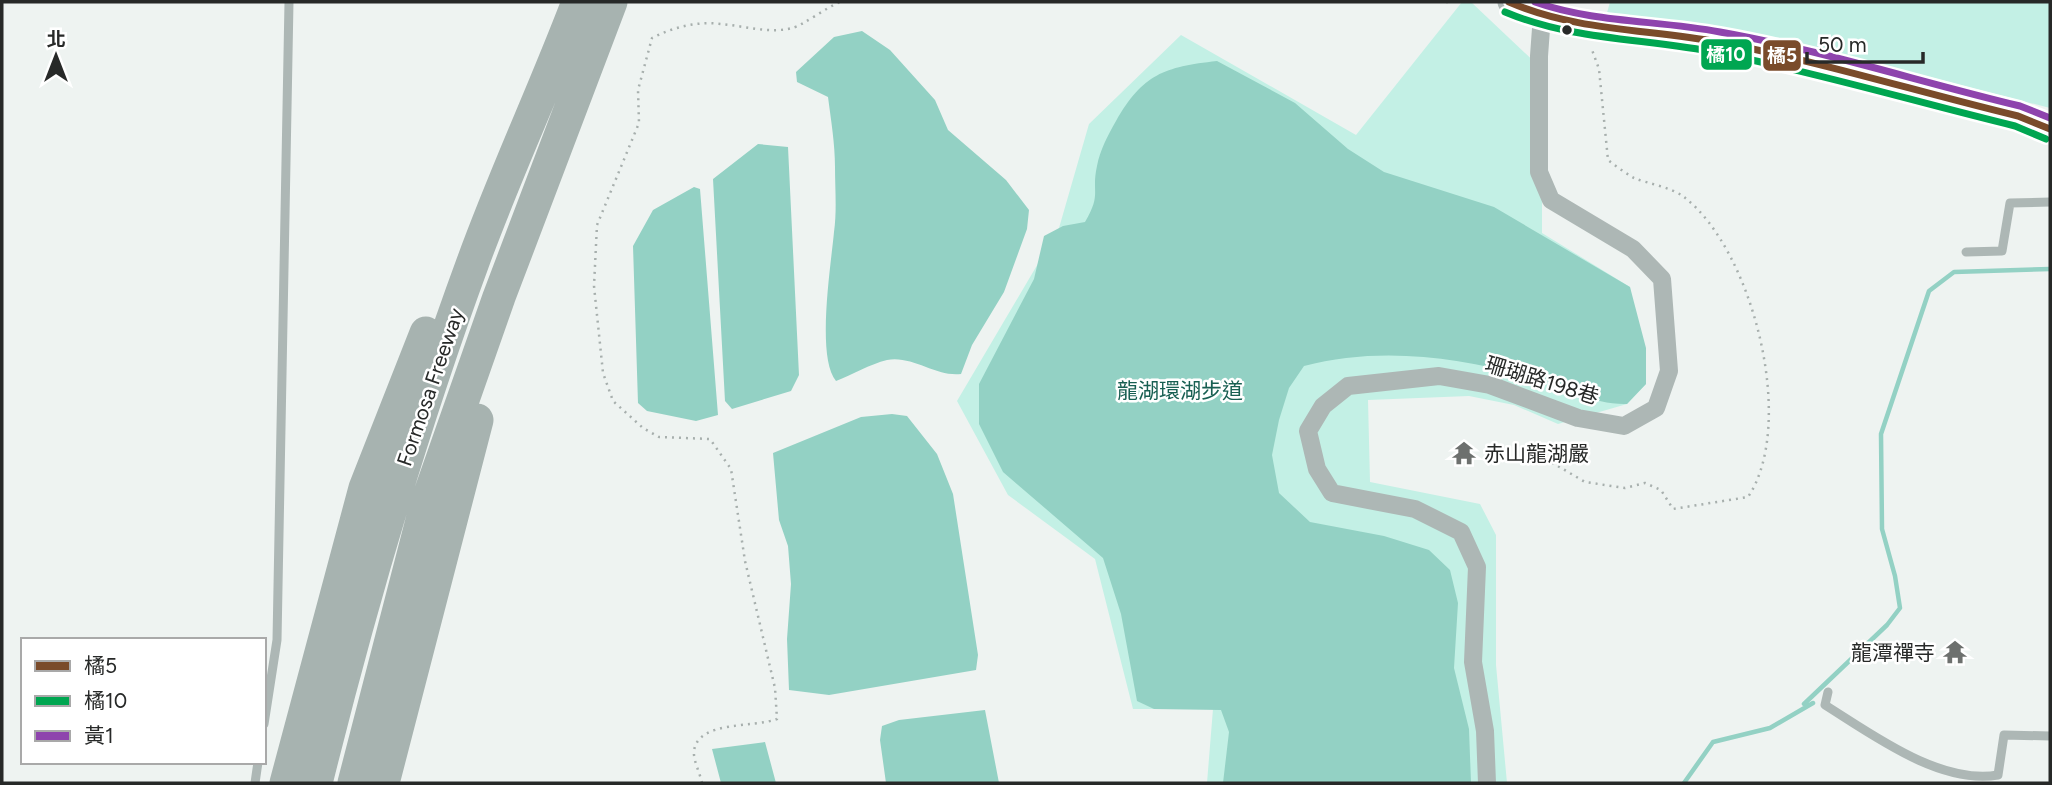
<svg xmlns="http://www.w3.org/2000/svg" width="2052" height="785" viewBox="0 0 2052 785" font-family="Figtree,'Noto Sans TC',sans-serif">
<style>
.green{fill:#c3f0e5}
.water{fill:#93d1c4}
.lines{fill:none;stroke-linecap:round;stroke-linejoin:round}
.stream{stroke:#93d1c4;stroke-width:4.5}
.path{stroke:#a7afad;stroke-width:2.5;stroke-dasharray:2 5;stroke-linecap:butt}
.service{stroke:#adb7b5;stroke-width:9}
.minor{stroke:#adb7b5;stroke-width:18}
.tertiary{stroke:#adb7b5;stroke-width:23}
.motorway{stroke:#a7b3b0;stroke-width:33}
.bus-1-casing{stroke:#fff;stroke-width:12}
.bus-2-casing{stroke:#fff;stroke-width:12}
.bus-3-casing{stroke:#fff;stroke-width:12}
.bus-1{stroke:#7a4b2a;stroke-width:7}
.bus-2{stroke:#00a651;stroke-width:7}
.bus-3{stroke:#8e44ad;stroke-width:7}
.bus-dot{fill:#272928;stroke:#fff;stroke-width:2.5}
.labels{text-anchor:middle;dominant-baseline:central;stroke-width:5;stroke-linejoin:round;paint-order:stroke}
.street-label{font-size:21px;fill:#272928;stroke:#fff}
.park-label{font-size:21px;fill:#185f52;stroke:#fff}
.poi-label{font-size:21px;fill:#272928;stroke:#fff;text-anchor:start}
.line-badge{stroke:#fff;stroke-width:2.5}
.badge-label{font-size:19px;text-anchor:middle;font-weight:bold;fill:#fff}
</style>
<rect width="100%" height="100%" fill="#eef3f1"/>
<path class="green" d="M1462,2H1471L1542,69V233L1630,287L1646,384L1627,404L1558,424L1514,405L1469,396L1368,400L1370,482L1480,504L1496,535V665L1507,783H1207L1213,709H1133L1095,559L1008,495L957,401L1059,228L1089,124L1181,35L1356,135Z
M1610,2H2050V108L1848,56L1723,28L1605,20Z"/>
<path class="water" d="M862,31L890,50L935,100L948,130L1006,180L1029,210L1027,229L1004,292L972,345L961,374C936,377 912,355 887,360C870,364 852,375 836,381C816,357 831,265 834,232C837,211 835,188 835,167C835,144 831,120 828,97L797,82L796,72L834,37Z
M1217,61L1295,103L1348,149L1384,172L1494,207L1630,287L1646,348V384L1627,404C1594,405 1566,388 1535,379C1461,357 1380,346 1304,366L1289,388L1279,420L1272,455L1279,493L1310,522L1384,536L1429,550L1450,570L1458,603L1454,668L1469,729L1471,783H1223L1229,732L1221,710L1154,709L1137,701L1121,614L1103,558L1003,472L979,424V384L1034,279L1044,236L1063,226L1085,222C1102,193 1091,193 1097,166C1100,150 1108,135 1116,121C1143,74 1164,67 1217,61Z
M758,144L788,147L799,375L791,391L732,409L725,401L713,179Z
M694,187L700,189L718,415L696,421L647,411L638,403L633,246L653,210Z
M892,414L907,416L937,454L953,494L978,655L976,670L829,695L789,690L787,639L791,584L788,546L779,520L773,453L861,417Z
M985,710L999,783H886L880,740L882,726L899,720Z
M765,742L776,783H721L712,749Z"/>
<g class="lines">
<path class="stream" d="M1804,704L1887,625L1900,608L1895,576L1882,529L1881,434L1929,291L1954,272L2050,269
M1684,783L1713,742L1770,728L1813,703"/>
<path class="path" d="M1446,2H1449
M1546,459L1585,482L1625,488L1645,483L1661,490L1673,509L1748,497C1797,424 1753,250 1684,197C1671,187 1649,184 1634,178C1625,173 1616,166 1608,160L1599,69L1591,47
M702,783C700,773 693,760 694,751C698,720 754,728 777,719L775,688L745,561L731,469L710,439L659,437L643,428L613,401L603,373L594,286L597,225L639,123L638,90L652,38C674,27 697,21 721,24C745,26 769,34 792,28C802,26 827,7 840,2"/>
<path class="service" d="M1966,252L2002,251L2010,203L2050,202
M1828,692L1825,705C1873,735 1940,785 1998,775L2004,735L2050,736
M264,724L277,640L289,2
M255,783L258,762"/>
<path class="minor" d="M1487,783L1485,731L1473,662L1477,567L1461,532L1415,509L1332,493L1317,469L1308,431L1323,406L1348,386L1439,376L1490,385L1578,418L1624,426L1656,408L1669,371L1662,279L1633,249L1551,200L1539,172V56L1542,15"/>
<path class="tertiary" d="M1509,2C1575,35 1647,28 1718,42C1819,62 1918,93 2018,116L2050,129"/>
<path class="motorway" d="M286,783L365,488L426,333
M316,783C360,606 410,433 473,262C505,174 545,89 578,2
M354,783L426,505L499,297L611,2
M383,783L477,420"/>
<g class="bus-1-casing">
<path id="bus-1" d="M1509,2C1576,31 1647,29 1718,42C1819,61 1918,92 2018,116L2050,129"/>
</g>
<g class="bus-2-casing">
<path id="bus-2" d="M1505,12C1574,41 1646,38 1719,53C1819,73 1916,102 2015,126L2046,139"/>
</g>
<g class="bus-3-casing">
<path id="bus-3" d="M1535,2C1594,23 1658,20 1720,32C1821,50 1920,82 2020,106L2050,118"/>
</g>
<use href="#bus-1" class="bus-1"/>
<use href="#bus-2" class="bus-2"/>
<use href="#bus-3" class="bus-3"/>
</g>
<defs>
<g id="temple-bare" transform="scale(1.89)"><path d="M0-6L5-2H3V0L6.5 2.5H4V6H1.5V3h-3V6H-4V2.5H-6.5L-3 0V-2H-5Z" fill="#6d706e" stroke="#fff" stroke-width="2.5" paint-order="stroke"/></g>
</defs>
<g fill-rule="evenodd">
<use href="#temple-bare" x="1464" y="453"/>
<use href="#temple-bare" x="1955" y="652"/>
</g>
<circle class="bus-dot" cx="1567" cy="30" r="6"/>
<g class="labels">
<g class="street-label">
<text transform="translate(1542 380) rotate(17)">珊瑚路198巷</text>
<text transform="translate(430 387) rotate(-71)">Formosa Freeway</text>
</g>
<g class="park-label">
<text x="1180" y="390">龍湖環湖步道</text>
</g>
<g class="poi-label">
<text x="1484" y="453">赤山龍湖嚴</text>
<text x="1935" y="652" text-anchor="end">龍潭禪寺</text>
</g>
</g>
<g class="line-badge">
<rect x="1700" y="38" width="53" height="33" rx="7" fill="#00a651"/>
<rect x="1762" y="39" width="40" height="33" rx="7" fill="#7a4b2a"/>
</g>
<g class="badge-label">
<text x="1726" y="61">橘10</text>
<text x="1782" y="62">橘5</text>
</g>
<rect width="2052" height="785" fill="none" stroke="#272928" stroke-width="7"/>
<rect x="21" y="638" width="245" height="126" fill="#ffffff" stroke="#a9a9a9" stroke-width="2"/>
<rect x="35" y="661" width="35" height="10" fill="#7a4b2a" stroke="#a9a9a9" stroke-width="2"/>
<text x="84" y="673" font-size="21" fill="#272928">橘5</text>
<rect x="35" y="696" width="35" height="10" fill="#00a651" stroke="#a9a9a9" stroke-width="2"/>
<text x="84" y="708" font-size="21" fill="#272928">橘10</text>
<rect x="35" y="731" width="35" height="10" fill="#8e44ad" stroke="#a9a9a9" stroke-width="2"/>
<text x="84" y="743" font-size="21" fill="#272928">黃1</text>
<g transform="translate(56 56)" stroke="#ffffff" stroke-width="5" paint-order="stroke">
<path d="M0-5L12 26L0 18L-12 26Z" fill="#272928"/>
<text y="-10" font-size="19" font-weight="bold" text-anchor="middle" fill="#272928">北</text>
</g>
<path d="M1807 52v10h116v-10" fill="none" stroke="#272928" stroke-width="3.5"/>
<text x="1818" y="52" font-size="21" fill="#272928" stroke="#ffffff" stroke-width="5" paint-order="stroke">50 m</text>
</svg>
